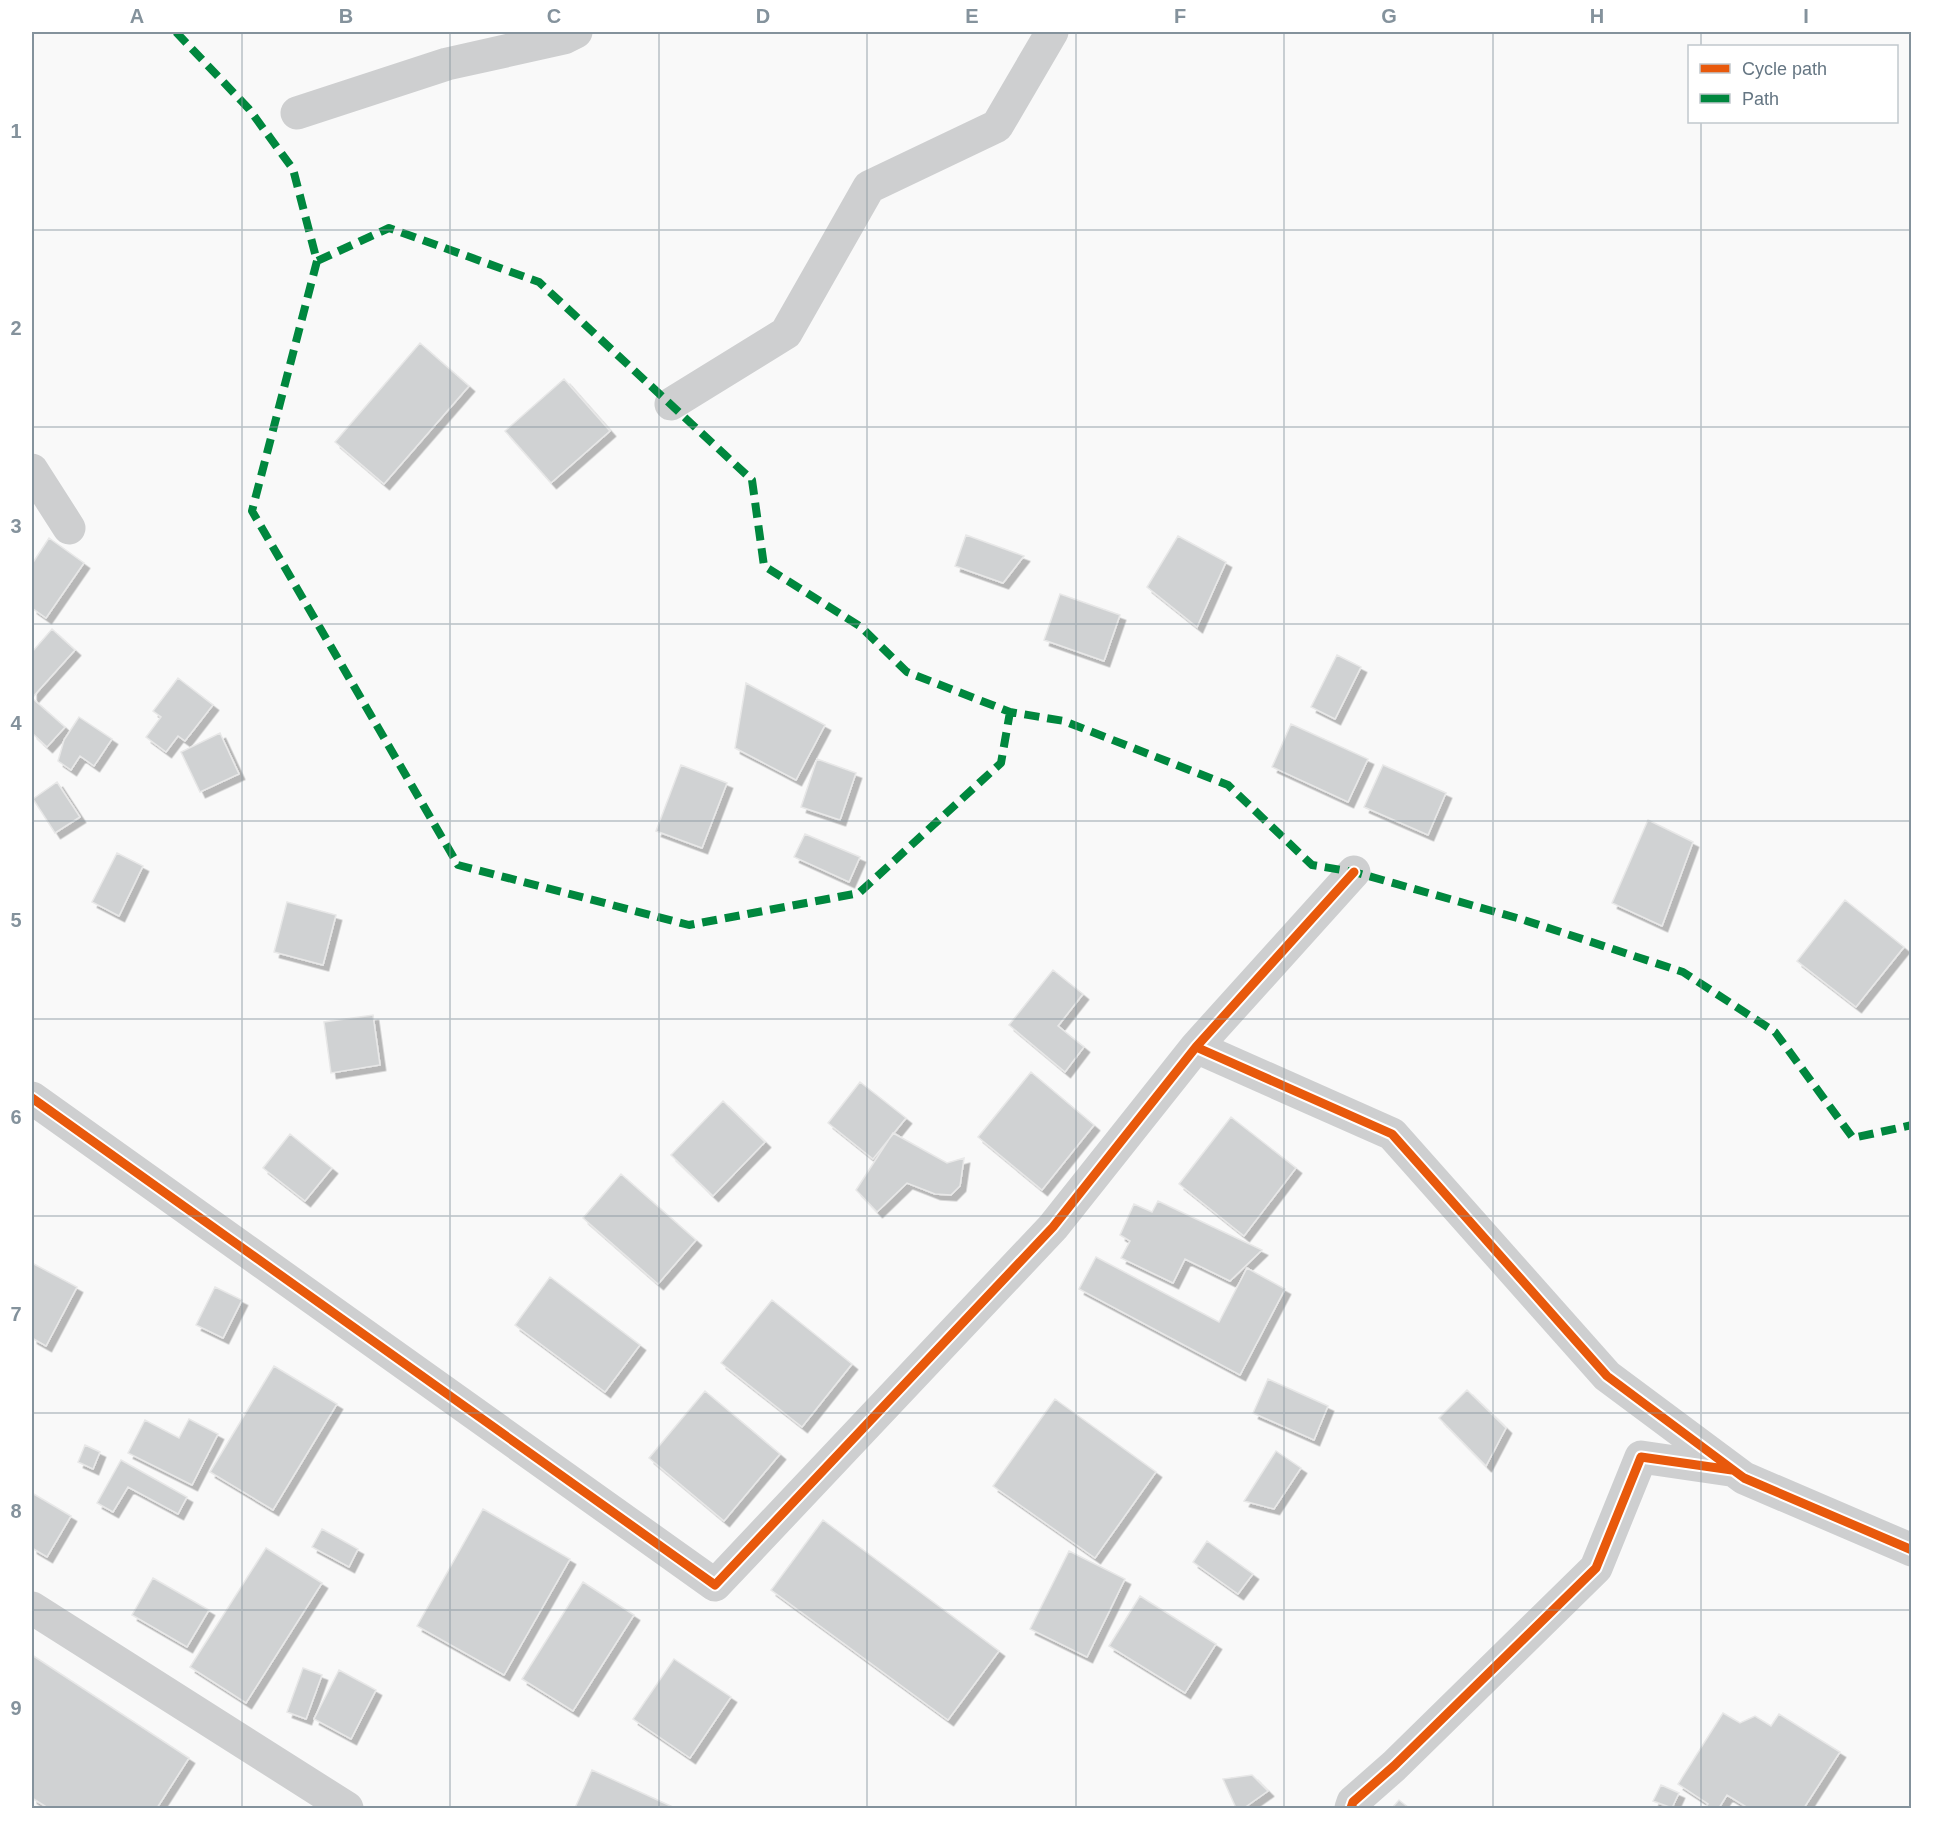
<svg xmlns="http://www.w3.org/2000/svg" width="1943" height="1840" viewBox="0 0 1943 1840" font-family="Helvetica,sans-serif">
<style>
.building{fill:#d0d2d3;stroke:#e8e8e8;stroke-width:1.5;filter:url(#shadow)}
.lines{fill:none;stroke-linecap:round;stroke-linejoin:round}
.street{stroke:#cecfd0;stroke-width:33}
.quiet{stroke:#00873e;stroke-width:8;stroke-dasharray:15 8;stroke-linecap:butt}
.cycleway-casing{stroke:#fff;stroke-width:13}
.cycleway{stroke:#e8590c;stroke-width:9}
.grid{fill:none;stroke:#84929c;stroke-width:1.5;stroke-opacity:0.55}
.neatline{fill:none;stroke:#84929c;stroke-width:2}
.grid-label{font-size:20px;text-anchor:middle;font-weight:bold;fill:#84929c}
</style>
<defs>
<filter id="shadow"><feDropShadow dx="5.5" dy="5.5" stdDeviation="0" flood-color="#0004"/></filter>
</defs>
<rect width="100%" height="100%" fill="#f9f9f9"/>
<path class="building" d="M420,343L469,386L384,484L335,442Z
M564,379L610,431L551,483L505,431Z
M966,535L1024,556L1003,583L955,566Z
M1178,536L1226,562L1197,627L1147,587Z
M49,538L84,563L46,618L32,608V564Z
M1060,594L1120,615L1104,661L1044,640Z
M52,629L75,650L32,698L65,727L47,747L32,733V652Z
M1337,655L1361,667L1335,719L1311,707Z
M178,678L213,705L185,741L178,736L166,752L146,737L161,717L153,711Z
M746,683L825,725L796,780L735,748Z
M79,717L112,739L94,766L80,756L71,770L58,761L64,740Z
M1291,724L1368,759L1348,802L1272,767Z
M220,733L239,774L200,792L181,752Z
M817,759L856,773L840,820L801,807Z
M681,765L727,783L702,848L656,831Z
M1383,765L1446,793L1428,835L1364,807Z
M57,782L80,817L55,833L33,799Z
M1648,820L1693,842L1662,926L1612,903Z
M805,834L860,857L849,882L794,857Z
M117,853L143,866L119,916L92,902Z
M1845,900L1904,947L1856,1007L1797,961Z
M287,902L336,915L323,965L274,952Z
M1053,970L1083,994L1058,1026L1084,1047L1065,1072L1009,1025Z
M373,1015L380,1065L331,1073L324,1022Z
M1031,1072L1094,1125L1042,1190L978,1137Z
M860,1082L906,1118L873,1159L828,1123Z
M723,1101L765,1142L713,1196L671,1155Z
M1231,1117L1296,1168L1244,1236L1179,1184Z
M893,1133L947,1163L964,1158L960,1186L951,1195L935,1194L907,1183L877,1212L856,1190Z
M290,1134L332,1168L305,1201L263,1168Z
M621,1174L696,1240L658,1284L583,1218Z
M1158,1201L1262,1250L1230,1281L1185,1259L1173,1283L1121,1258L1130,1241L1120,1235L1134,1204L1152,1212Z
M1096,1257L1219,1322L1247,1268L1285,1289L1240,1375L1079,1289Z
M32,1263L77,1287L46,1346L32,1338Z
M550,1277L640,1345L605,1392L515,1325Z
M215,1287L242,1300L223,1338L196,1325Z
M772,1300L852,1364L802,1427L721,1363Z
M274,1366L337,1404L273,1510L210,1472Z
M1268,1379L1328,1406L1314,1440L1253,1413Z
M1467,1390L1506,1428L1486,1466L1439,1418Z
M705,1391L780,1454L724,1521L649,1458Z
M1055,1399L1156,1472L1095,1558L993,1486Z
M189,1419L218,1434L192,1485L128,1453L145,1420L179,1438Z
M85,1445L100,1452L93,1469L78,1462Z
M1276,1451L1301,1468L1274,1509L1244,1501Z
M121,1460L187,1497L178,1514L128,1487L113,1512L97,1503Z
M32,1493L71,1516L47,1557L32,1548Z
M483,1509L570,1559L504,1675L417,1626Z
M823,1520L999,1651L948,1720L771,1590Z
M322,1529L358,1549L349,1567L312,1547Z
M1207,1541L1253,1574L1238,1594L1193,1562Z
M266,1548L322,1583L246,1703L190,1667Z
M1069,1551L1125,1579L1087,1657L1030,1629Z
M153,1578L209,1610L187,1647L132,1615Z
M583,1582L634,1615L573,1711L522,1679Z
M1140,1596L1216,1644L1185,1693L1109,1646Z
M32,1655L189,1758L157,1808H48L32,1798Z
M674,1659L731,1697L690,1758L633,1719Z
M303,1668L322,1675L306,1719L287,1712Z
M339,1670L376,1690L351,1739L314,1719Z
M1723,1713L1740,1723L1755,1716L1771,1726L1779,1714L1840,1752L1804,1808H1748L1727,1795L1719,1808H1705L1708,1804L1678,1784Z
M592,1770L675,1808H575Z
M1252,1775L1268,1791L1244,1808H1236L1223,1779Z
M1661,1785L1679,1793L1672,1808L1653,1801Z
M1399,1800L1409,1808H1392Z"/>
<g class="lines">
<path class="street" d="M297,113L447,64L564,38L576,32
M671,404L786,333L869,187L997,126L1052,32
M32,470L69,528
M1196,1047L1392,1134L1607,1376L1744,1478L1912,1550
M32,1098L715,1585L1053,1227L1196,1047L1354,872
M32,1608L347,1808
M1351,1808L1353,1802L1394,1766L1596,1568L1641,1457L1730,1470"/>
<path class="quiet" d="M176,32L249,109L293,169L317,261L389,228L539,282L752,480L764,566L861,627L907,672L1010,712L1064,721L1228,785L1312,865L1354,872L1524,920L1683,972L1775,1032L1853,1138L1912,1125
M317,261L252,511L458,865L689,925L859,893L1001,763L1010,712"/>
<g class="cycleway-casing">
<path id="cycleway" d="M1196,1047L1392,1134L1607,1376L1744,1478L1912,1550
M32,1098L715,1585L1053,1227L1196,1047L1354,872
M1351,1808L1353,1802L1394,1766L1596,1568L1641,1457L1732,1470"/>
</g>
<use href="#cycleway" class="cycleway"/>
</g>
<path class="grid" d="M242,32V1808M450,32V1808M659,32V1808M867,32V1808M1076,32V1808M1284,32V1808M1493,32V1808M1701,32V46M1701,122V1808M32,230H1912M32,427H1912M32,624H1912M32,821H1912M32,1019H1912M32,1216H1912M32,1413H1912M32,1610H1912"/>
<rect width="1943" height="1840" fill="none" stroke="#ffffff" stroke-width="66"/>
<rect x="1688" y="45" width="210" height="78" fill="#ffffff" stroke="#c1c8cd" stroke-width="1.5"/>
<rect x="1700" y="64" width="30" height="9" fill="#e8590c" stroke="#c1c8cd" stroke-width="1.5"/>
<text x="1742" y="75" font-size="18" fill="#657683">Cycle path</text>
<rect x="1700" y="94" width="30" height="9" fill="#00873e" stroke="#c1c8cd" stroke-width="1.5"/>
<text x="1742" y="105" font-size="18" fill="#657683">Path</text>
<rect x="33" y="33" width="1877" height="1774" class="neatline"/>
<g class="grid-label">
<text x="137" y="23">A</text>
<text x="346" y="23">B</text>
<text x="554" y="23">C</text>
<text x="763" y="23">D</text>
<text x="972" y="23">E</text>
<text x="1180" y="23">F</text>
<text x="1389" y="23">G</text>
<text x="1597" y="23">H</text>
<text x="1806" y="23">I</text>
<text x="16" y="138">1</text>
<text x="16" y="335">2</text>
<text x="16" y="533">3</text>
<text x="16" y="730">4</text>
<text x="16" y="927">5</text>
<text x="16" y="1124">6</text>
<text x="16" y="1321">7</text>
<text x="16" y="1518">8</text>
<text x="16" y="1715">9</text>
</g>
</svg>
